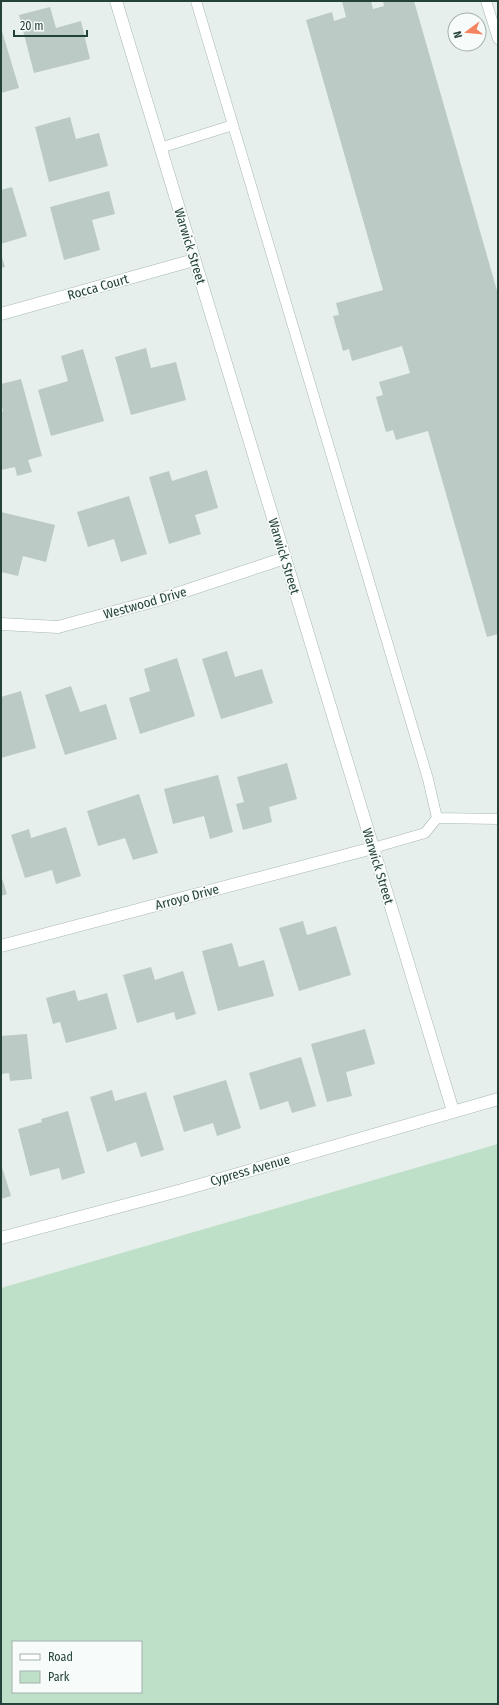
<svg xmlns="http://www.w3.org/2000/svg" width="499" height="1705" viewBox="0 0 499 1705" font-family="'Fira Sans Condensed',sans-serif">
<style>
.green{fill:#bfe0c8;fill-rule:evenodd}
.building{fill:#bbcac4}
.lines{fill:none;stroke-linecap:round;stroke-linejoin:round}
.service-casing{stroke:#a8b8b2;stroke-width:11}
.minor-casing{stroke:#a8b8b2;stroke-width:13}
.service{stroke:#fff;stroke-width:10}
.minor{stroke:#fff;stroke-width:12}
.labels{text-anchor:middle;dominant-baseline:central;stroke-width:3.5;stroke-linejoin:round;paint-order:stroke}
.street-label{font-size:13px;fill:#24423a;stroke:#f7fbf9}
</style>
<rect width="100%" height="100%" fill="#e6efeb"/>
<path class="green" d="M498,1144V1704H1V1288ZM13,1642H141V1692H13Z"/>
<path class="building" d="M342,1H371L373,9L384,6L383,1H414L498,294V634L487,637L428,431L396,440L393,430L386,432L376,397L383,395L379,382L410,373L402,346L352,361L349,349L343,351L333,316L339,315L336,303L383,290L306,20L332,12L334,21L346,17Z
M50,7L56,28L81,21L90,59L34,73L19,15Z
M1,28L19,88L1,93Z
M70,117L76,139L99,133L108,166L49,182L35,127Z
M12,187L27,236L1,244V190Z
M109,191L115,214L92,220L100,250L64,260L50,207Z
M1,254L5,267L1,268Z
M146,348L151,368L176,362L186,400L131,415L115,357Z
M83,349L104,421L51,436L38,390L68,381L61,356Z
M21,379L42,456L28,460L32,472L17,476L15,467L1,470V412L3,411L1,403V384Z
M207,470L218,508L195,515L201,534L169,544L149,477L169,471L172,481Z
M129,496L147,554L121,562L114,539L88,547L77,512Z
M1,512L55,525L46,562L23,556L18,576L1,572Z
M227,651L235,677L262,669L273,703L221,719L202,659Z
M177,658L195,716L140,734L129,698L150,691L144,669Z
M71,686L80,712L106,704L117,739L65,755L45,695Z
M21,691L36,748L1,758V697Z
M287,763L297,799L269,807L272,822L243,830L236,804L244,802L237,777Z
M218,775L233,832L210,839L204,816L173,824L164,789Z
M139,794L158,853L133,860L125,838L98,846L87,811Z
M66,827L81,876L56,884L52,870L25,878L11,835L29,829L31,838Z
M1,875L7,894L1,896Z
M303,921L307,935L336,926L351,975L299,991L279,928Z
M232,943L239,967L264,960L274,996L218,1011L202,951Z
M151,967L155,980L183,971L196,1014L176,1020L174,1012L137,1023L123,975Z
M75,990L78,1001L107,993L117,1029L66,1043L60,1022L53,1024L46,998Z
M365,1029L375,1064L346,1072L352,1096L327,1102L311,1044Z
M27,1034L32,1079L10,1081L9,1073L1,1074V1036Z
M301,1057L316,1106L292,1113L288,1101L260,1110L249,1073Z
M226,1080L241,1128L217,1136L213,1123L184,1132L173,1096Z
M112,1090L115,1101L146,1092L164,1150L141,1157L136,1142L107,1152L90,1097Z
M68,1111L85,1173L62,1180L59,1168L30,1176L18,1129L42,1122L41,1119Z
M1,1164L11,1196L1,1199Z"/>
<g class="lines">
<g class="service-casing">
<path id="service" d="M196,1L428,779L437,818L425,833L373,848
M486,1L498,39
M160,148L233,125
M437,818L498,819"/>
</g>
<g class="minor-casing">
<path id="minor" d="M116,1L453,1111
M1,314L194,260
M1,624L58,627L158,600L285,558
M1,946L373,848
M1,1238L182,1190L498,1099"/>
</g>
<use href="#service" class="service"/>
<use href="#minor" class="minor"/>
</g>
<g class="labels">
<g class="street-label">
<text transform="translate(190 246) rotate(73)">Warwick Street</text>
<text transform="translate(98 287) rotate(-16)">Rocca Court</text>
<text transform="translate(284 556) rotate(73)">Warwick Street</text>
<text transform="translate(145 603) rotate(-16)">Westwood Drive</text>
<text transform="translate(378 866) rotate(73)">Warwick Street</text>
<text transform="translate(187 897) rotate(-15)">Arroyo Drive</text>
<text transform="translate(250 1170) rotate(-16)">Cypress Avenue</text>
</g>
</g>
<rect width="499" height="1705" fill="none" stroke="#24423a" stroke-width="4"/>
<rect x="12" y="1641" width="130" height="52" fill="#f7fbf9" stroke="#a3b1ad"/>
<rect x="20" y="1654" width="20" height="6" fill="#ffffff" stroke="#a3b1ad"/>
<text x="48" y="1661" font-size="12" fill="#24423a">Road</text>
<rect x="20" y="1671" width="20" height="12" fill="#bfe0c8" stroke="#a3b1ad"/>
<text x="48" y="1681" font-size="12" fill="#24423a">Park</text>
<g transform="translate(467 32) rotate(254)"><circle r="19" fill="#f7fbf9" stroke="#a3b1ad"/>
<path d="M0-3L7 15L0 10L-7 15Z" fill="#f4845f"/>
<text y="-6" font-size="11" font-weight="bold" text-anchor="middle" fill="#24423a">N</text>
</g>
<path d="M14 30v6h73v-6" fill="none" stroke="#24423a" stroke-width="2"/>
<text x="20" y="30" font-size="12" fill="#24423a" stroke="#f7fbf9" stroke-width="3" paint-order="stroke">20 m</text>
</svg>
